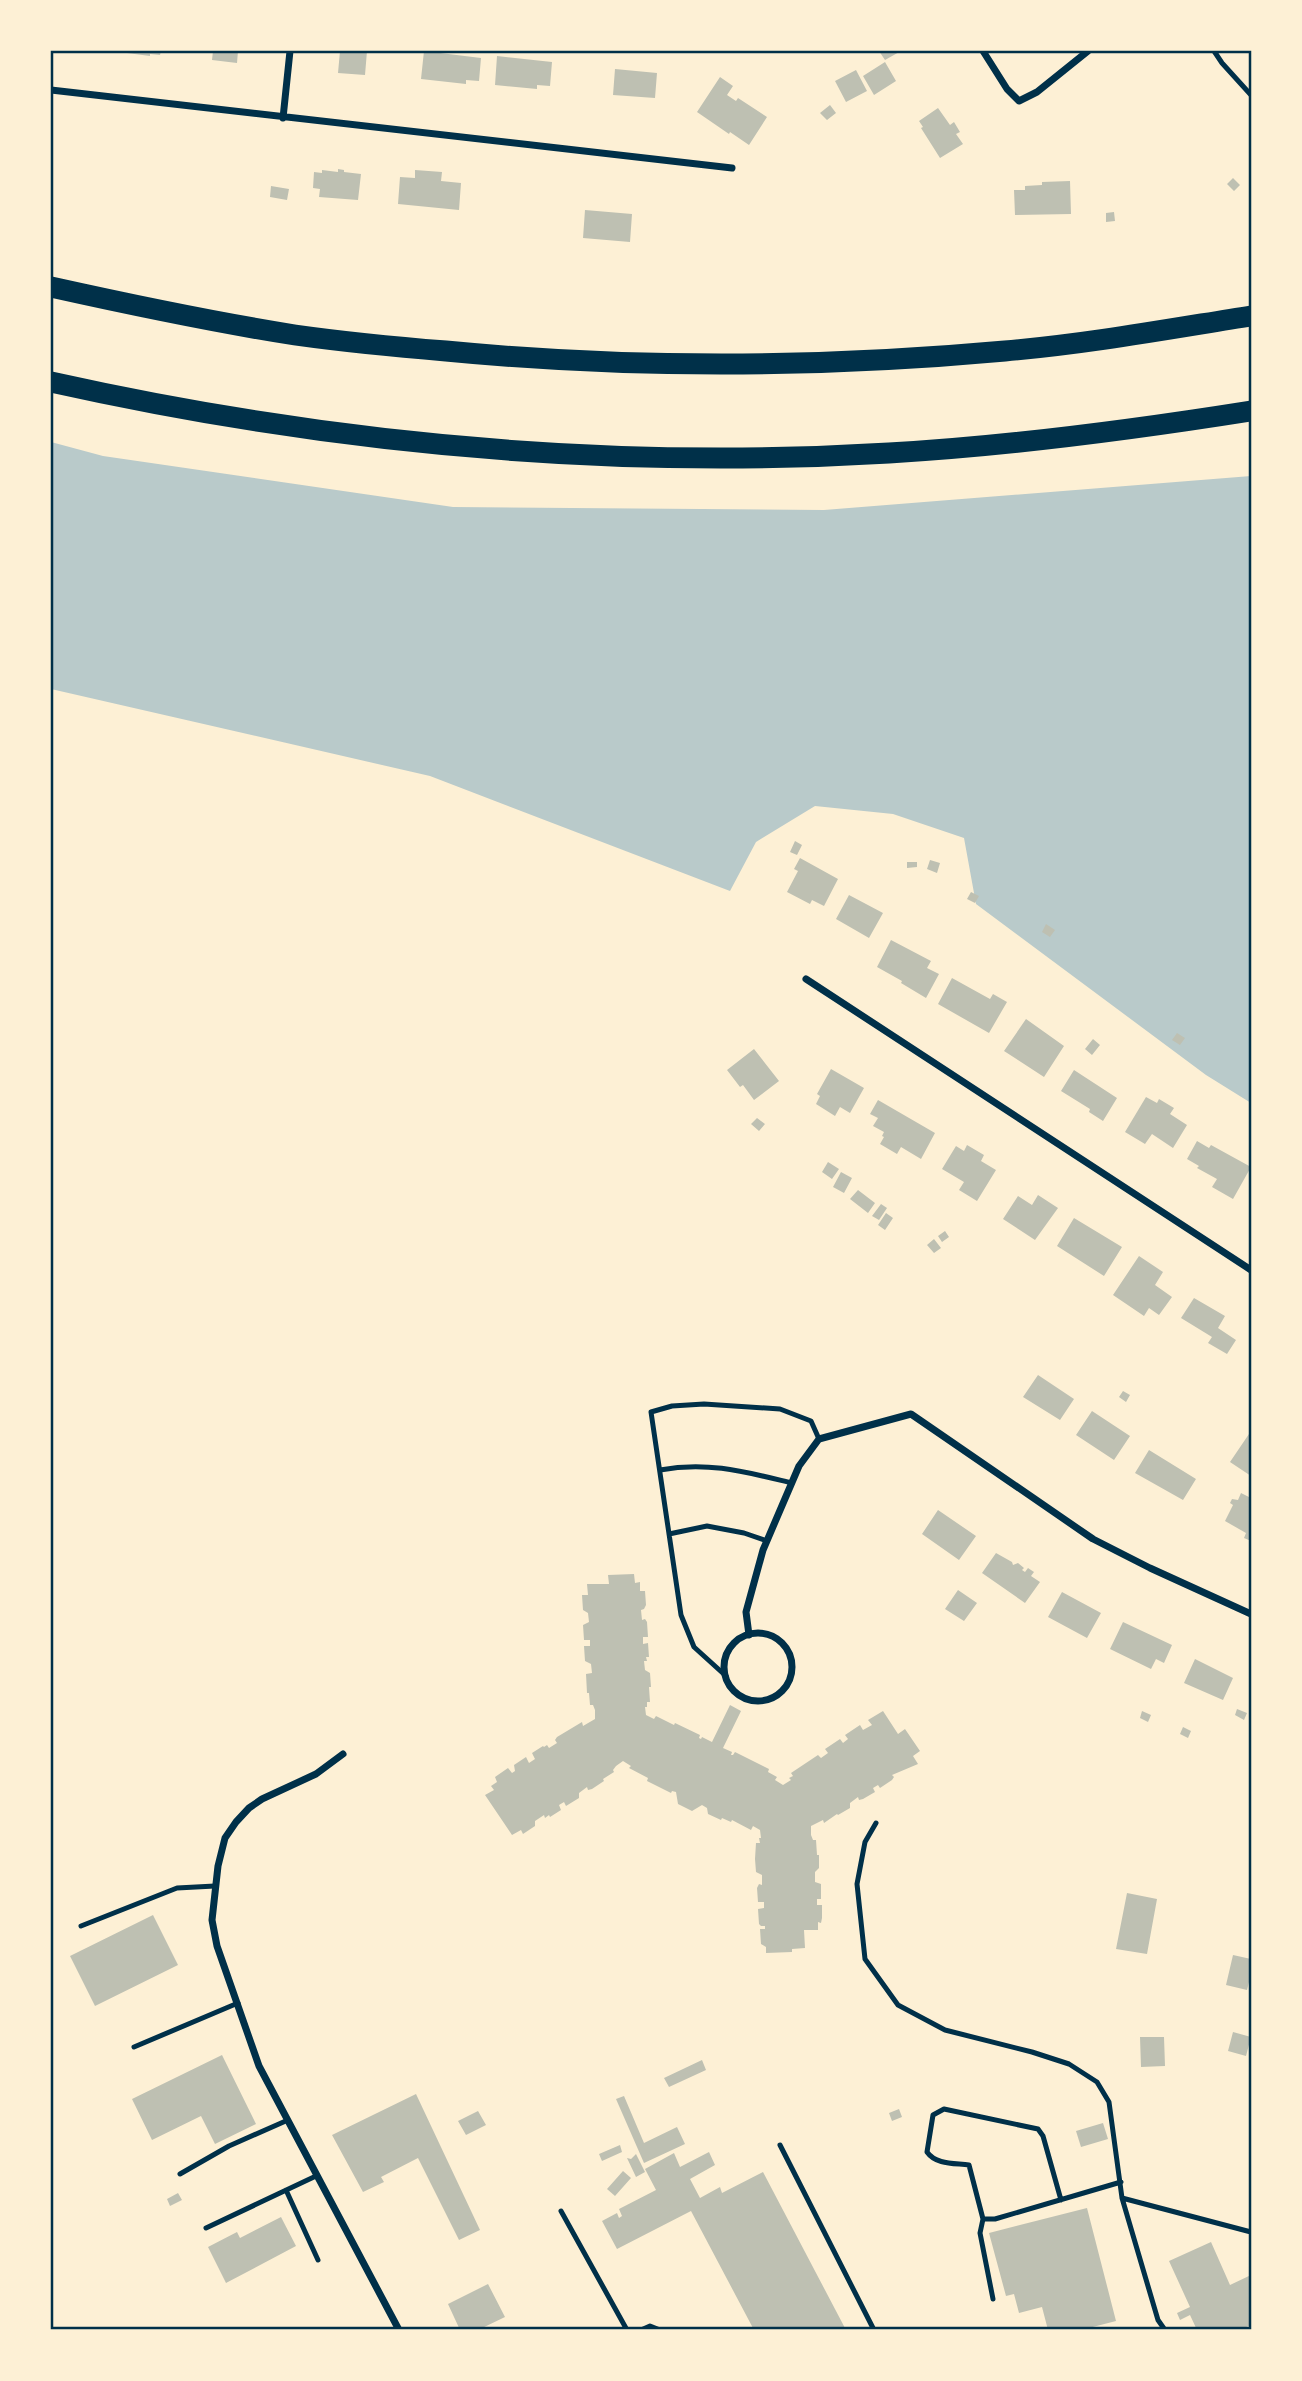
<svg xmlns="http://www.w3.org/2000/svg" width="1302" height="2381" viewBox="0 0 1302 2381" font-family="'Varela Round',sans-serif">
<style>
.green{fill:#b9caca}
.building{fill:#bec0b2}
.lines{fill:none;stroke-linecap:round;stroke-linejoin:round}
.service{stroke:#003049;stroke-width:5}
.minor{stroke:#003049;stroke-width:7}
.motorway{stroke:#003049;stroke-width:21}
.neatline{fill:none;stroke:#003049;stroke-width:2.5}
</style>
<rect width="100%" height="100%" fill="#fdf0d5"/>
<path class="green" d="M51,442L103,456L453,507L824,510L1251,476V1103L1206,1075L976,904L964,838L893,814L815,806L756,842L730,891L430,776L51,689Z"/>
<path class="building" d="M127,51H161L160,55L150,54V56L127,53Z
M213,51H238L237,63L212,60Z
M340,51H367L365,75L338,73Z
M424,51L481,58L479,81L466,80V84L421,79Z
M879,51H901L885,60Z
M497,56L552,62L550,86L537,85V89L495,85Z
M885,62L896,81L874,95L863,76Z
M615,69L657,73L655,98L613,95Z
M856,70L867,91L846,102L835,81Z
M720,77L733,86L727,95L736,101L738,98L767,117L749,145L730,132L729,134L697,112Z
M830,105L836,113L827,120L820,113Z
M938,108L950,125L954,122L960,132L956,134L963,144L940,158L921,128L923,127L919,121Z
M338,169L344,170V172L361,174L358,200L319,197L320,189L313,188L314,172L322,173V170L338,172Z
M415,170L442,172L441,181L461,183L459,210L398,204L400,177L415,178Z
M1233,178L1240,185L1234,191L1227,184Z
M1070,181L1071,214L1015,215L1014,190H1025V186L1042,185V182Z
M271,186L289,189L287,200L270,197Z
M585,210L632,214L630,242L583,238Z
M1114,212L1115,221L1106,222V213Z
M795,841L802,845L797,855L790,852Z
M800,858L838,879L824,906L812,900L810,904L787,892L798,871L794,869Z
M930,860L940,863L937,873L927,869Z
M907,862H917V867L907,868Z
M971,892L979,896L975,903L967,899Z
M849,895L883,913L869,938L836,919Z
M1046,924L1055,930L1050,937L1042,932Z
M891,940L931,961L927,968L939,974L926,998L901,983L902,981L877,967Z
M952,978L990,999L993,994L1007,1002L989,1033L938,1004Z
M1026,1019L1064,1046L1044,1077L1004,1051Z
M1177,1033L1185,1038L1180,1045L1172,1040Z
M1093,1039L1100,1045L1092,1055L1085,1049Z
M754,1049L779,1081L754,1100L743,1085L740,1087L727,1070Z
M831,1069L864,1088L850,1113L840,1107L835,1116L816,1104L820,1096L817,1094Z
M1074,1070L1117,1098L1103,1121L1089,1112L1090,1109L1061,1091Z
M1146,1097L1157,1103L1159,1099L1174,1108L1170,1114L1187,1125L1173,1148L1152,1134L1145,1144L1125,1132Z
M878,1100L935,1133L921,1159L901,1147L897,1154L880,1144L884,1137L882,1136L884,1132L873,1126L878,1118L870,1114Z
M757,1118L765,1124L759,1131L751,1124Z
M1197,1141L1209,1148L1211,1145L1251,1167L1233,1199L1212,1187L1217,1179L1197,1168L1199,1166L1187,1159Z
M967,1145L984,1155L981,1161L996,1170L977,1201L959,1190L964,1182L942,1169L956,1146L964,1151Z
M828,1162L839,1169L832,1179L822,1172Z
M841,1172L852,1178L844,1193L833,1187Z
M858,1190L875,1203L868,1213L850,1199Z
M1038,1195L1058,1208L1035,1240L1003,1219L1018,1196L1032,1205Z
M881,1204L887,1208L879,1220L872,1216Z
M886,1213L893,1218L885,1230L878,1225Z
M1074,1218L1122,1247L1104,1276L1057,1246Z
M945,1231L949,1237L942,1242L938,1236Z
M934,1239L941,1248L934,1253L927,1245Z
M1139,1256L1163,1272L1155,1285L1172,1297L1159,1315L1149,1308L1144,1316L1113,1295Z
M1194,1298L1225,1316L1218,1328L1236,1340L1227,1354L1208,1343L1212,1337L1181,1318Z
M1038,1375L1074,1399L1060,1420L1023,1397Z
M1123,1391L1130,1395L1126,1402L1119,1397Z
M1092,1411L1130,1436L1114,1460L1076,1435Z
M1251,1431V1476L1230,1462Z
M1149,1450L1196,1479L1183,1500L1135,1473Z
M1241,1493L1251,1498V1541L1244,1538L1246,1533L1225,1521L1233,1505L1230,1503L1232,1499L1238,1500Z
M938,1510L976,1536L959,1560L922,1534Z
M996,1553L1012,1562L1013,1565L1018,1563L1024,1568L1022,1570L1025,1572L1028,1568L1034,1572L1031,1576L1040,1582L1025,1603L982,1573Z
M634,1574L635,1583L640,1582V1591H645L646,1605L644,1609L641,1610L642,1620L645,1619L647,1622L648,1637H643V1644L648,1643L649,1657H646L647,1661H644L645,1670L650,1673L651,1687H649L650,1702H647V1707H645L646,1715L654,1719L656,1716L674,1725L675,1723L700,1735L699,1738L701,1739L702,1737L712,1742L730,1705L741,1711L723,1748L732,1752L731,1755H733L735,1752L769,1769L768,1772L777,1777L775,1780L783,1785L791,1780L789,1778L793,1776L791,1773L818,1755L821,1758L828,1753L825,1749L840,1739L843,1743L848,1739L845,1735L860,1725L863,1730L872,1725L868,1720L883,1711L898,1734L905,1729L920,1751L913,1756L918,1764L892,1775L894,1777L892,1780L880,1788L878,1785L873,1788L875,1792L863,1799L859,1800L858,1797L850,1803V1808L838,1815L837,1814L824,1823L823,1820L811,1826V1835L813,1840H816L817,1855H819V1868L815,1872V1882L821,1884V1899H817V1905H822V1918L821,1923L818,1922V1930H804L805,1948L792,1949V1952L766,1953V1947L761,1944L760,1929H765V1926H761L759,1924L758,1909L764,1908V1902H758L757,1888L759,1884L762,1885V1875L756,1872L755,1859L756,1843H760L759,1838H761L760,1830L753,1826L751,1830L732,1820L731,1822L722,1818L721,1820L708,1814L707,1808L702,1805L692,1811L678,1804L676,1792L672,1791L671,1793L647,1781L648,1778L629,1768L631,1766L623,1761L616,1766L613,1770L614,1772L603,1779L604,1781L592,1789L588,1790L587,1787L579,1793V1798L566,1806L564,1802L559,1805L561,1810L550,1817L549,1815L545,1818L544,1815L535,1821V1826L523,1834L521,1830L512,1835L485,1795L494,1790L491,1786L497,1782L495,1777L508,1768L512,1773L515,1771L514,1765L526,1757L529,1763L535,1759L532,1753L543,1746L544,1747L547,1745L549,1748L557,1743L555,1740L557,1737L582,1722L583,1726L595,1719V1710L593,1705H590L589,1693H587L586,1674L592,1673L591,1664L585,1661L584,1646H590V1640H584L583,1625L589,1622L588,1613L583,1610L582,1595H588L587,1584H609L608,1575Z
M958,1590L977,1603L964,1621L945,1609Z
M1062,1592L1101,1613L1087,1638L1048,1617Z
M1123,1622L1172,1645L1164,1663L1156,1659L1151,1669L1110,1649Z
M1195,1659L1233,1678L1223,1700L1184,1683Z
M1237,1709L1247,1713L1244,1720L1235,1715Z
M1142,1711L1151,1715L1148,1722L1140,1718Z
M1183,1727L1191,1731L1188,1738L1180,1734Z
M1127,1893L1157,1899L1147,1954L1116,1949Z
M153,1915L178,1965L95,2006L70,1956Z
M1233,1955L1251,1959V1974L1247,1990L1226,1985Z
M1233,2032L1251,2037L1246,2056L1228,2051Z
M1140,2037H1164L1165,2066L1141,2067Z
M222,2055L256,2124L215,2144L201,2116L152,2140L132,2099Z
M702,2060L706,2070L669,2087L664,2078Z
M416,2094L480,2230L459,2240L418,2158L381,2177L384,2182L363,2192L332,2135Z
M624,2096L644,2143L677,2127L685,2144L644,2163L616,2099Z
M899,2109L902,2117L892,2121L889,2113Z
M478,2111L486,2125L466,2135L458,2121Z
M1103,2123L1108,2139L1081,2147L1076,2131Z
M620,2145L622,2152L602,2161L599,2154Z
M709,2152L715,2165L690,2179L700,2198L720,2187L722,2193L763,2172L846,2330H754L691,2211L617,2249L602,2221L617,2213L619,2218L622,2216L619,2209L656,2190L645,2169L674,2153L680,2167Z
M636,2154L645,2172L636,2177L627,2158L631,2159Z
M623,2171L631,2178L615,2196L607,2189Z
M178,2193L182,2200L170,2206L167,2199Z
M1087,2208L1116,2321L1081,2330H1048L1042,2307L1019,2313L1014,2294L1006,2296L989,2233Z
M281,2217L296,2246L226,2283L208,2247L237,2232L240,2238Z
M1211,2242L1230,2285L1251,2275V2325L1239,2330H1197L1190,2315L1180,2320L1177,2313L1190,2307L1169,2261Z
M488,2284L505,2317L478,2330H460L448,2304Z"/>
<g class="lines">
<path class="service" d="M1214,51L1222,63L1251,95
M660,1470C708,1461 746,1472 792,1483
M669,1534L707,1526L744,1533L767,1541
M726,1676L694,1647L681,1615L651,1412L672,1406L704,1404L780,1409L811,1421L819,1439
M876,1823L865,1842L857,1884L865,1959L898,2005L945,2030L1032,2052L1069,2064L1097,2082L1109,2102L1122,2198L1158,2320L1165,2330
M81,1926L177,1888L215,1886
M134,2047L238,2003
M780,2145L874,2330
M180,2174L229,2146L288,2120
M286,2190L318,2260
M1122,2198L1251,2232
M1061,2200L1043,2136L1038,2129L944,2109L933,2115L927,2152C936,2165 955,2163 969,2165L983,2219H995L1121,2182
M561,2211L627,2330
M983,2219L980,2233L993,2299
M206,2228L316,2176
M641,2330L650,2326L660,2330"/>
<path class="minor" d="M983,51L1007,89L1019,101L1037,92L1088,51
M51,90L732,168
M283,118L290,51
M806,979L1251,1270
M724 1667a34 34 0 1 1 68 0a34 34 0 1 1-68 0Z
M749,1635L746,1612L763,1550L799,1466L819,1439L911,1414L1093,1539L1150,1568L1251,1614
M343,1754L316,1774L262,1799L249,1808L236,1822L225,1838L218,1866L212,1920L217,1946L259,2066L399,2330"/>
<path class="motorway" d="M51,287C132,305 213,322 295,335C345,342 396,347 446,351C632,369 818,368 1005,351C1087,344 1169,329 1251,316
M51,382C325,443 608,470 889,453C1011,446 1131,430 1251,411"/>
</g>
<rect width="1302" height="2381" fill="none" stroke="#fdf0d5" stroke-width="105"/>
<rect x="52" y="52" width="1198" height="2276" class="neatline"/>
</svg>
